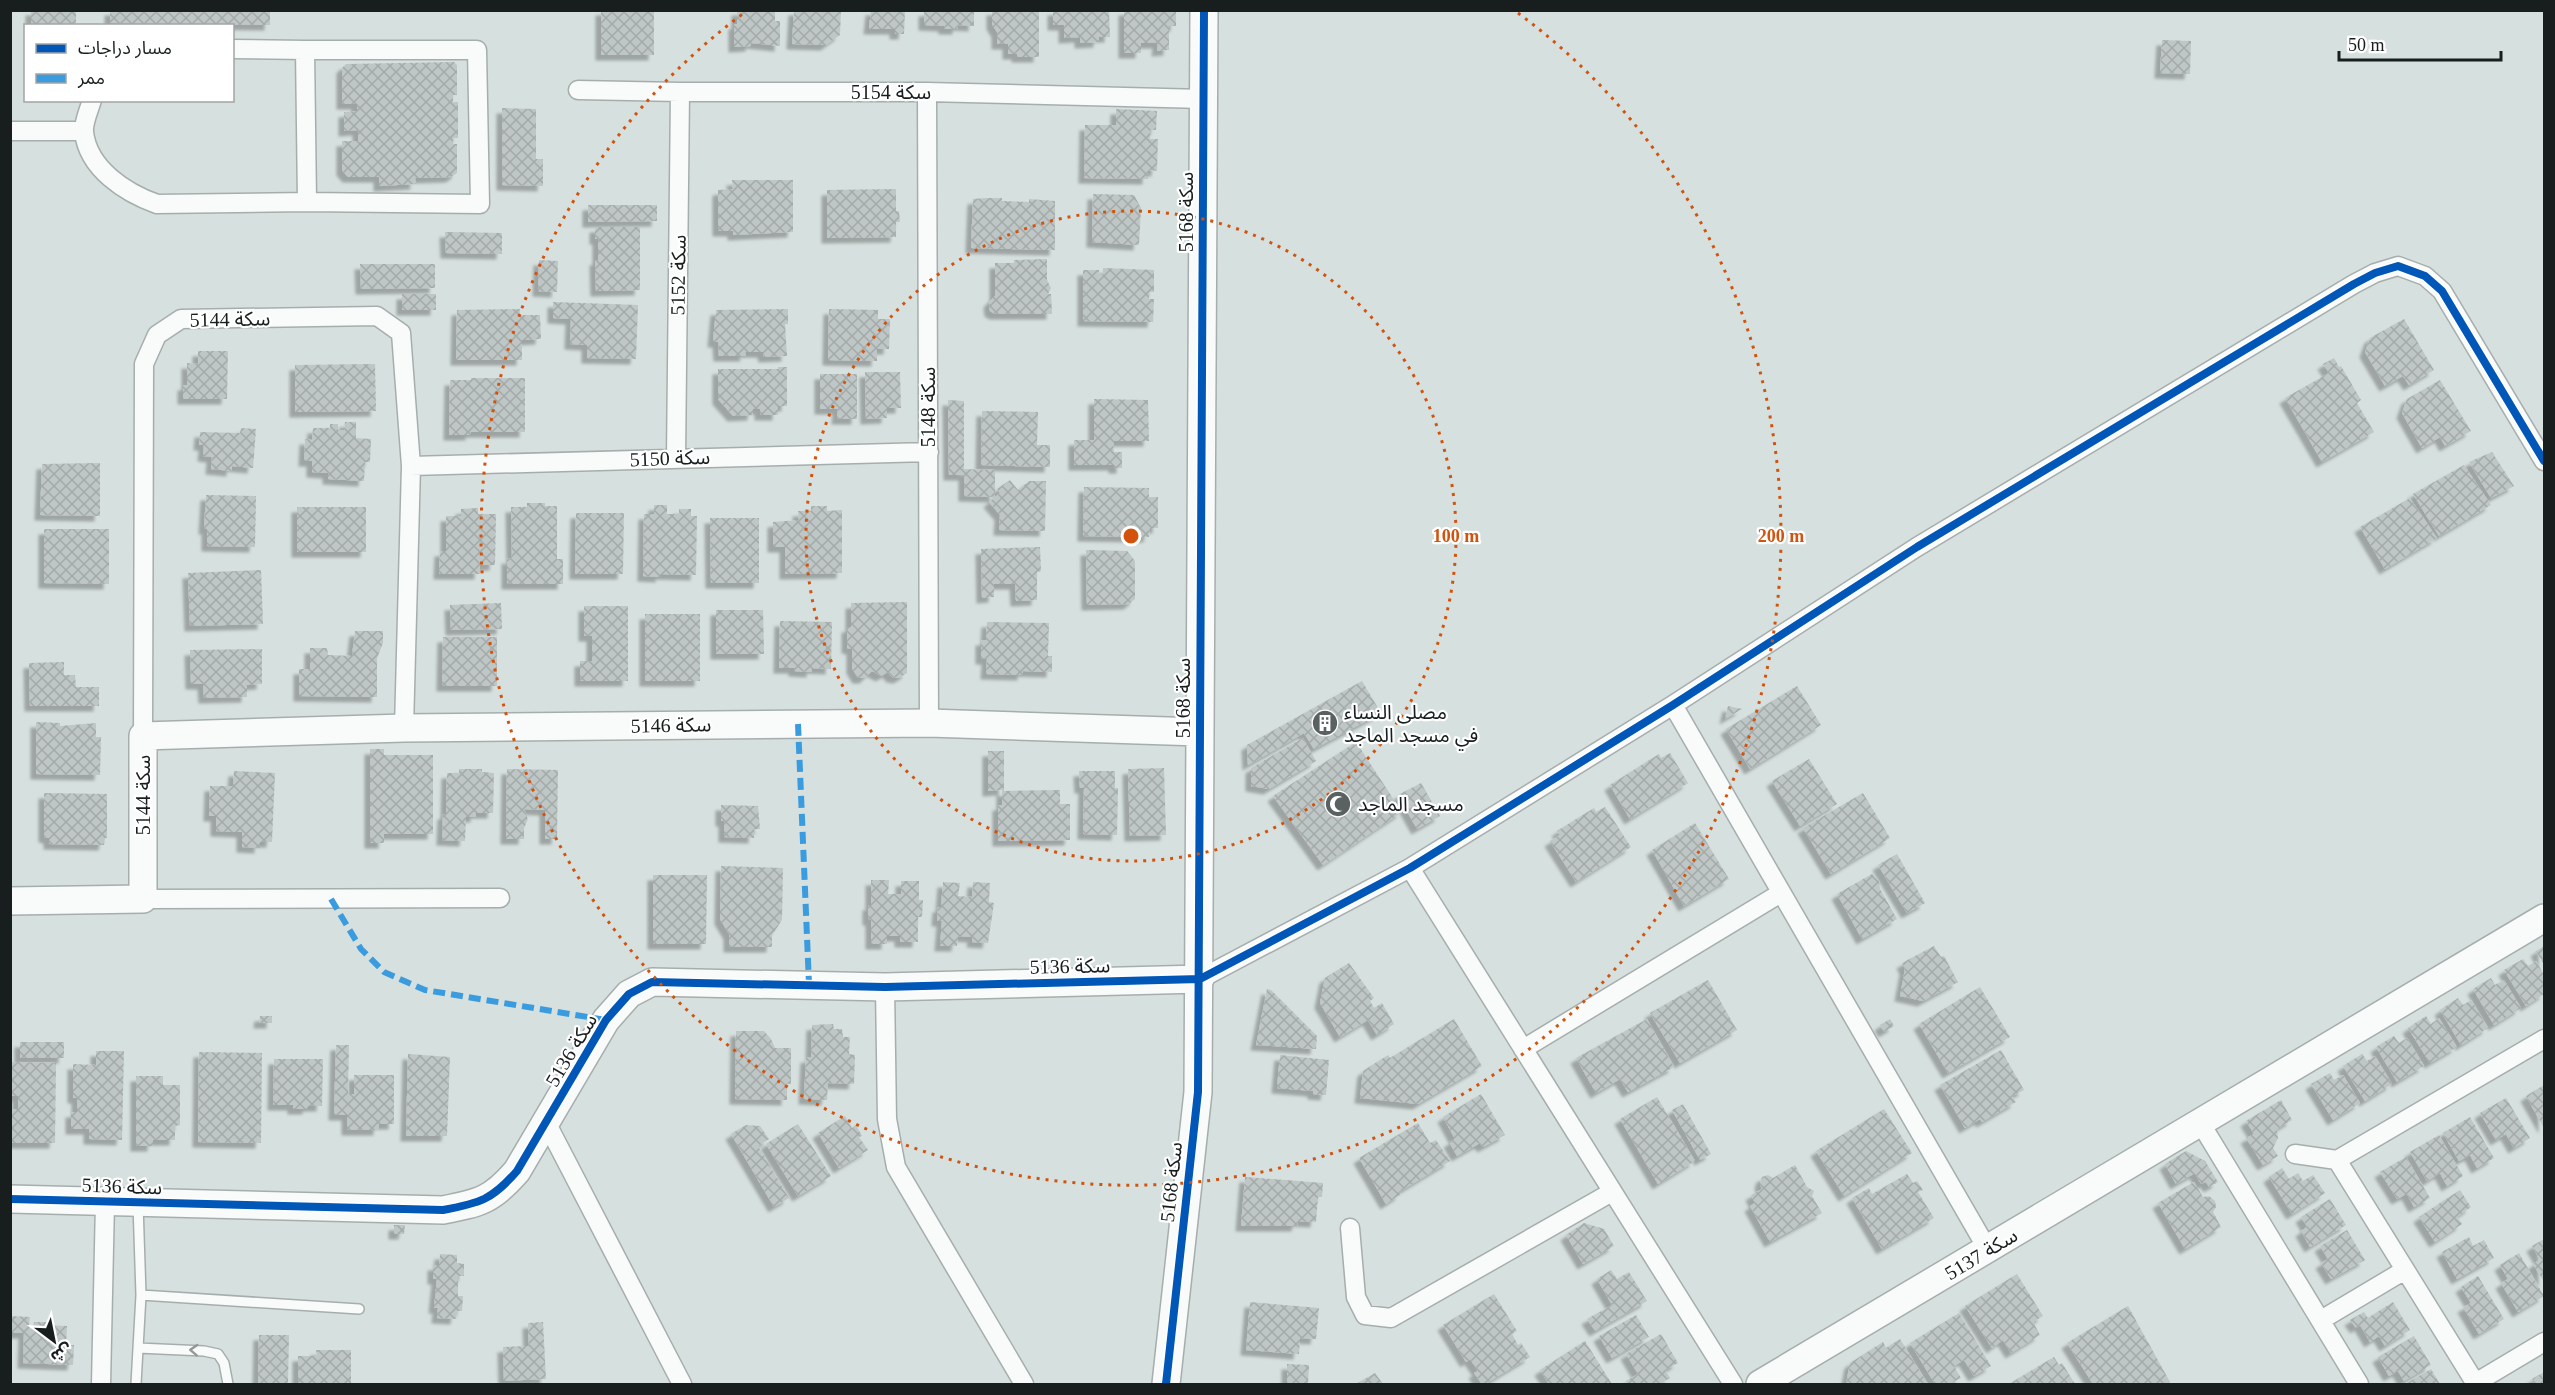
<svg xmlns="http://www.w3.org/2000/svg" width="2555" height="1395" viewBox="0 0 2555 1395" font-family="'Times New Roman','Noto Sans Arabic',serif">
<style>
.building{fill:url(#building-cross-hatch);filter:url(#shadow)}
.lines{fill:none;stroke-linecap:round;stroke-linejoin:round}
.lane-casing{stroke:#a6aead;stroke-width:12}
.street-casing{stroke:#a6aead;stroke-width:21}
.secondary-casing{stroke:#a6aead;stroke-width:30}
.lane{stroke:#f9fafa;stroke-width:9}
.street{stroke:#f9fafa;stroke-width:18}
.secondary{stroke:#f9fafa;stroke-width:27}
.quiet{stroke:#3b9bdf;stroke-width:6;stroke-dasharray:12 6;stroke-linecap:butt}
.cycleway-casing{stroke:#fff;stroke-width:11}
.cycleway{stroke:#0057b8;stroke-width:8}
.oneway{stroke:#939797}
.ring{fill:none;stroke:#d3530e;stroke-width:3;stroke-dasharray:3 6}
.labels{text-anchor:middle;dominant-baseline:central;stroke-width:4.5;stroke-linejoin:round;paint-order:stroke}
.street-label{font-size:20px;fill:#171e1d;stroke:#fff}
.poi-label{font-size:20px;fill:#171e1d;stroke:#fff;text-anchor:start}
.centre{fill:#d3530e;stroke:#fff;stroke-width:3}
.ring-label{font-size:18px;text-anchor:middle;font-weight:bold;fill:#d3530e;stroke:#fff;stroke-width:4.5;stroke-linejoin:round;paint-order:stroke}
</style>
<defs>
<pattern id="building-cross-hatch" width="8" height="8" patternUnits="userSpaceOnUse" patternTransform="scale(1.5)"><rect width="8" height="8" fill="#bec7c5"/><path d="M0 0l8 8M0 8l8-8" fill="none" stroke="#a3aaa9"/></pattern>
<filter id="shadow"><feDropShadow dx="-5.5" dy="5.5" stdDeviation="1.5" flood-color="#0004"/></filter>
</defs>
<rect width="100%" height="100%" fill="#d6e0de"/>
<path class="building" d="M31,10H76V26H31Z
M110,10H270V25L110,23Z
M601,10H654V55H601Z
M737,10H775V21H780V46L751,43V46L734,47V24H737Z
M794,10H841L840,35L826,45L792,44Z
M871,10H905L904,34H895V29H869Z
M974,10V26L958,25V29H944V26L924,25V11Z
M992,10H1039V57H1017V54H1008V44H997V32L992,24Z
M1053,10H1109L1110,37H1099V42L1080,43V37L1064,38V25H1053Z
M1124,10H1176V26H1169V50L1157,51L1158,43H1141V53H1124Z
M2162,40L2191,41L2190,74L2160,73Z
M454,62L457,65V95H453V102H458V138H453V144H457V173L451,177L415,178L416,184L379,186V177H348L342,170V141H358V130L344,131V112L357,111V104H342V68L346,64Z
M502,108L536,109V159H543V186L502,185Z
M1116,109L1157,111L1156,130H1150V139H1158L1157,171L1148,170V179L1084,178L1085,125H1116Z
M732,180H793V232L733,235V231H718V190L733,189Z
M896,189V211H899L900,222H896V237L827,238V190Z
M1093,194L1134,195L1141,208L1139,245L1092,242Z
M985,198H1002V201L1029,202V199L1055,201V250L971,248L973,199Z
M588,205H657V221L588,222Z
M595,227H640V290L596,291L595,260H598V239H595Z
M445,232L502,233V254L446,253Z
M1047,259V280L1051,288L1048,294H1051L1052,314H995L990,311L989,302L995,296V263H1014V260Z
M539,260L558,261L557,292L538,291Z
M360,264H435V288L361,289Z
M1103,268L1154,270V292H1149V299H1154L1153,322L1083,321V270H1099V274L1103,275Z
M402,294H436V310H402Z
M553,302L638,305L636,359L587,358V345L570,344L571,319L553,318Z
M520,309V315H540L541,339L522,340V360H456L457,310Z
M788,309V324H785L787,356L764,357L763,352H745L746,356H719L718,342H713L716,310Z
M829,309L878,310V319H890L889,349H877V361L828,360Z
M2404,319L2434,370L2409,385L2403,376L2385,386L2365,352L2370,338Z
M198,351H228L227,399H183V385H187V363L198,364Z
M2334,358L2339,367L2341,366L2361,400L2357,403L2374,432L2322,462L2285,398L2329,373L2323,364Z
M375,364L376,411L295,412V365Z
M778,367H787V406H778V415H760V409H753V415L733,416L718,399V369H778Z
M865,372H900L901,408H887V418L866,419Z
M820,374H857V419H837L838,409H820Z
M471,378H525V432H471V435H449L450,380H471Z
M2440,380L2471,431L2445,446L2440,437L2422,448L2402,413L2407,399Z
M1094,399L1148,400L1149,441H1113L1114,452H1122V468H1114V465H1074V440H1094Z
M948,400L964,401V469L995,470V497L1000,493L997,489L1010,480L1018,490L1029,481H1046L1045,531L999,530L1000,515L989,502L995,497L964,496V475H949Z
M982,411L1038,412L1037,445H1050V467L981,465Z
M345,422H356V438L371,439L370,462H365L364,481L328,479V473L312,472V461H304L305,439L312,440L313,428H330V424H338V430H344Z
M241,428L256,429L253,468L232,466V471L211,469L212,457L203,456L204,445H199L200,432L240,433Z
M2492,452L2514,486L2491,498L2469,462Z
M100,463V516L40,515L42,464Z
M2464,465L2491,505L2439,536L2413,494Z
M1084,487L1149,488V497H1158V528H1150L1149,537L1083,536Z
M206,495L256,496L255,547L207,546V529H204Z
M2410,498L2437,538L2385,569L2360,527Z
M527,503H545V506H557V559H563V584H507V558L512,559L511,507H527Z
M654,505H667V514H679V509H691V516H697L696,575L661,574V577L643,576L644,514H654Z
M811,506H827V511L842,510V573L785,574V547H773V522L799,520L798,511H811Z
M297,507H366V552H297Z
M478,508V514H496L495,565H480V574H439L440,551H446V516H461V509Z
M576,513H624L623,574H575Z
M710,518H759V583H711Z
M44,529H109V584L44,583Z
M1040,547L1041,571L1037,572V600L1016,601L1015,584H994V597L982,598L981,549Z
M1086,550L1127,551L1135,561V599L1129,604L1087,605Z
M261,570L263,624L190,626L188,573Z
M907,602V673L899,678L892,677L888,672L881,676L872,671L865,678H858L852,668V649L847,648V627H851V603Z
M501,603L502,629L451,630L450,605Z
M584,606H628V681H580V661H592V636H584Z
M716,610H763L764,654H716Z
M645,614H700V681H645Z
M780,621L832,622L831,669L812,668V672L794,671V668H779Z
M987,622L1049,623L1048,656H1052V672L1023,671V675L986,674L987,659H981V640H986Z
M355,631H383V643L377,658V697L299,696V669H310V648H327L328,655L352,656Z
M443,637H497V686H442Z
M262,649V684L247,685V697L204,698L203,684H191L190,650Z
M64,662V675H75L76,687H99V706H30L29,663Z
M1362,681L1381,713L1314,749L1304,733L1248,765L1247,745Z
M1797,686L1821,725L1750,769L1726,729Z
M1728,706L1742,709L1725,719Z
M36,722L60,723V726L96,723V737H101L100,775L36,774Z
M1303,738L1316,761L1269,789L1251,786V768Z
M1356,742L1402,812L1323,865L1273,796Z
M370,749H384V755H433V834H384V843H370Z
M988,751H1004V791L1060,790V804H1070V840L998,841V805H1002V790L988,791Z
M1670,753L1688,783L1630,819L1610,785L1659,754L1661,758Z
M1809,759L1837,804L1800,826L1772,781Z
M1164,768L1166,835L1130,836L1128,769Z
M459,769H482V772L494,773L493,813H476V817H466L465,841L442,840L443,814H446L447,773H459Z
M507,769L558,770L557,839H545V810L524,809L528,819L524,828V839H506Z
M234,771L275,773L272,842H260V848L242,847V832L216,831V816H209L210,786H233Z
M1079,771H1115V788H1118L1117,835L1083,834L1084,788H1080Z
M1421,783L1440,816L1417,829L1398,795Z
M44,793L107,794V838H105L104,845L49,844V838L44,837Z
M1863,793L1890,838L1831,874L1803,828Z
M721,805L758,806L760,829H754V838L724,837V821H721Z
M1605,807L1631,847L1576,882L1550,841L1560,835L1557,831L1594,808L1596,812Z
M1695,823L1729,879L1684,906L1652,850Z
M1897,854L1925,903L1907,913L1878,865Z
M721,866L783,868L782,920L772,935V947H729V934L720,919Z
M1872,874L1879,881L1880,889L1897,919L1862,939L1837,894Z
M653,875H707L706,944H653Z
M871,880H889L888,894H901V881H919V900H923L922,917H918V942H900V936H887V944H871V920H868V905H871Z
M943,882L960,883L958,896L972,897L973,882L990,883L989,902L994,903L988,943L972,942L973,937L958,936L957,946H940L942,921H937L938,907H941Z
M1934,946L1941,957L1944,956L1958,982L1923,1001L1900,996L1905,969L1902,963Z
M2544,946V965L2536,951Z
M2523,959L2528,966L2536,961L2544,975V994L2526,1006L2504,970Z
M1349,963L1374,998L1370,1001L1374,1008L1382,1003L1394,1024L1377,1035L1368,1020L1340,1037L1320,1003L1325,978Z
M2491,978L2495,985L2504,980L2521,1008L2494,1025L2473,989Z
M1708,980L1737,1030L1680,1063L1650,1013Z
M1980,987L2010,1037L1948,1073L1919,1024Z
M1267,989L1271,990L1317,1036L1316,1049L1256,1045Z
M2458,998L2463,1005L2471,1000L2488,1028L2461,1045L2440,1010Z
M260,1016H272V1023H259Z
M2426,1016L2431,1024L2439,1018L2457,1047L2430,1063L2408,1028Z
M1454,1019L1482,1066L1418,1104L1360,1098L1363,1071L1388,1055L1390,1058Z
M1647,1019L1674,1067L1628,1092L1620,1079L1596,1093L1576,1058Z
M1890,1019L1894,1026L1884,1032L1880,1025Z
M833,1024L834,1029H842L843,1037H850L849,1054L855,1055L854,1084L828,1083L827,1100L804,1099L806,1057L811,1058L812,1025Z
M736,1031H764L771,1039L775,1048H791V1084H787V1100L735,1099Z
M2394,1036L2399,1043L2407,1038L2424,1066L2397,1082L2376,1047Z
M20,1042H64V1058H20Z
M336,1045H349L348,1094H354V1075H394V1124H379V1130H347V1115H334Z
M2001,1050L2024,1090L2012,1096L2016,1102L1982,1122L1980,1119L1965,1128L1940,1085Z
M96,1051H124L122,1140L89,1139V1129H71V1112H77V1098H73V1064L96,1065Z
M199,1052L262,1053L261,1143L198,1142Z
M408,1054L450,1057L447,1136H406Z
M2362,1054L2367,1061L2375,1056L2392,1084L2365,1101L2343,1066Z
M1280,1055L1329,1060L1326,1095L1313,1094V1091L1277,1088Z
M274,1059H323L322,1106H308V1109H293V1105H273Z
M10,1062L56,1063L55,1143H10V1109H18V1096H10Z
M2330,1073L2334,1080L2343,1075L2360,1103L2333,1120L2311,1084Z
M136,1076H163V1085H180V1125L175,1126V1140H153V1146H136Z
M2544,1085V1128L2526,1096Z
M1481,1094L1505,1135L1483,1147L1480,1143L1457,1156L1449,1142L1455,1139L1443,1117Z
M1657,1097L1695,1161L1658,1184L1620,1119Z
M2506,1098L2530,1138L2514,1148L2506,1134L2496,1140L2480,1113Z
M2281,1100L2292,1120L2277,1129L2278,1138L2273,1148L2278,1156L2263,1165L2246,1138L2254,1134L2246,1121Z
M1683,1104L1711,1154L1700,1160L1672,1110Z
M1884,1109L1912,1153L1844,1196L1816,1151Z
M845,1116L852,1128L856,1125L862,1136L859,1137L868,1150L839,1168L818,1133Z
M2470,1117L2494,1158L2477,1168L2470,1155L2459,1161L2443,1133Z
M1418,1123L1430,1143L1436,1140L1450,1161L1399,1192L1401,1194L1386,1204L1359,1158Z
M798,1124L831,1176L798,1196L766,1144Z
M746,1125L760,1126L769,1139L758,1146L789,1198L774,1207L731,1134Z
M2439,1135L2463,1176L2447,1186L2440,1173L2427,1181L2410,1152Z
M2186,1151L2205,1161L2218,1182L2209,1187L2206,1182L2201,1184L2195,1173L2176,1184L2165,1164Z
M2406,1157L2430,1198L2414,1207L2407,1194L2397,1199L2380,1172Z
M1795,1165L1807,1187L1814,1191L1812,1196L1822,1213L1770,1242L1750,1206L1755,1203L1751,1195L1762,1189L1760,1184L1762,1177L1768,1175L1773,1178Z
M2282,1168L2289,1179L2298,1173L2303,1181L2313,1175L2325,1193L2292,1214L2269,1177Z
M1907,1174L1913,1183L1917,1181L1923,1190L1918,1192L1934,1218L1882,1249L1852,1198L1869,1188L1872,1194Z
M1245,1177L1323,1183L1322,1197H1318L1316,1222L1298,1221L1297,1226H1241Z
M2194,1182L2203,1197L2209,1196L2215,1201L2216,1207L2213,1212L2221,1227L2185,1249L2158,1203Z
M2460,1190L2471,1207L2457,1217L2462,1224L2435,1242L2419,1217Z
M2330,1199L2346,1225L2310,1247L2301,1231L2307,1227L2301,1217Z
M1584,1223L1604,1229L1614,1246L1583,1264L1566,1235Z
M394,1225H405L404,1234H394Z
M2347,1230L2365,1260L2331,1279L2321,1263L2328,1259L2320,1246Z
M2469,1237L2473,1246L2484,1240L2494,1258L2457,1279L2442,1252Z
M2544,1239V1282L2533,1264L2540,1260L2532,1246Z
M2519,1253L2544,1296L2518,1312L2501,1283L2508,1279L2500,1265Z
M440,1254L457,1255V1263L464,1264V1276H458V1296H463L462,1311H457L456,1319L437,1318L438,1308H434L437,1279H433V1265H439Z
M1611,1270L1617,1279L1629,1272L1647,1301L1595,1331L1587,1319L1612,1305L1597,1279Z
M2017,1274L2043,1316L2033,1322L2040,1335L2011,1353L2003,1340L1992,1348L1965,1306Z
M2478,1276L2504,1319L2479,1334L2463,1307L2471,1303L2461,1287Z
M1494,1294L1517,1331L1512,1334L1518,1345L1521,1343L1530,1357L1485,1384H1482L1474,1373L1478,1371L1470,1359L1466,1362L1443,1325Z
M1250,1302L1319,1308L1316,1339L1300,1338L1299,1354L1246,1350Z
M2393,1302L2410,1330L2385,1346L2379,1336L2370,1342L2360,1325L2356,1328L2350,1320L2364,1312L2368,1318Z
M2128,1306L2170,1382L2166,1384H2093L2067,1343Z
M1959,1313L1991,1366L1974,1376L1964,1360L1954,1366L1961,1378L1949,1384H1935L1910,1343Z
M1636,1315L1649,1337L1612,1358L1599,1336Z
M11,1316L30,1317L29,1326H33L34,1322H47V1325L67,1326L66,1345H74L73,1365L23,1363L24,1333H11Z
M543,1322L546,1379L504,1381L503,1347L529,1346L528,1323Z
M1661,1334L1678,1363L1665,1370L1670,1378L1660,1384H1628L1626,1381L1638,1374L1626,1354Z
M259,1335H289L288,1384H258Z
M2414,1336L2431,1365L2404,1381L2398,1371L2389,1376L2378,1357Z
M1900,1339L1928,1384H1846L1850,1363L1883,1342L1886,1348Z
M1585,1341L1612,1384H1549L1540,1370Z
M316,1350H351V1384H298V1356H317Z
M2054,1357L2059,1365L2062,1363L2075,1384H2009Z
M1287,1364L1309,1365L1308,1384H1287Z
M2431,1369L2440,1384H2405Z
M2544,1372V1384H2535L2532,1379Z
M1375,1373L1383,1384H1356Z"/>
<g class="lines">
<g class="lane-casing">
<path id="lane" d="M138,1204L141,1295L359,1309
M138,1348L204,1351L218,1354L224,1363L228,1384
M136,1384L141,1295"/>
</g>
<g class="street-casing">
<path id="street" d="M305,50H477L480,204L307,202
M578,90L680,92H927L1204,99
M927,92L929,723
M92,100C89,110 83,123 84,132C88,169 126,193 157,204L307,202L305,50L232,49
M10,131H84
M676,458L680,92
M411,466L929,452
M1673,705L1988,1250
M143,736L144,364L157,335L181,319L377,316L401,333L411,466L404,728
M1410,868L1733,1384
M143,899L500,898
M1200,979L1410,868L1673,705L1917,547L2354,284L2375,273L2398,266L2425,276L2442,291L2544,461
M885,987L887,1119L896,1167L1024,1384
M1523,1049L1781,893
M547,1124L682,1384
M2201,1124L2359,1384
M2295,1154L2337,1160L2476,1384
M2337,1160L2544,1039
M1350,1228L1356,1297L1365,1315L1391,1318L1612,1192
M2321,1320L2405,1270
M2477,1382L2544,1342
M101,1384L105,1202"/>
</g>
<g class="secondary-casing">
<path id="secondary" d="M10,901L143,899V736L404,728L929,723L1199,732
M10,1199L443,1210C480,1203 492,1200 517,1171L606,1020L629,994L652,982L885,987L1200,979
M1166,1384L1198,1092L1204,10
M1760,1384L2544,918"/>
</g>
<use href="#lane" class="lane"/>
<use href="#street" class="street"/>
<use href="#secondary" class="secondary"/>
<path class="quiet" d="M798,724L809,984
M331,899L361,949L384,972L425,990L606,1020"/>
<g class="cycleway-casing">
<path id="cycleway" d="M10,1199L443,1210C480,1203 492,1200 517,1171L606,1020L629,994L652,982L885,987L1200,979L1410,868L1673,705L1917,547L2354,284L2375,273L2398,266L2425,276L2442,291L2544,461
M1166,1384L1198,1092L1204,10"/>
</g>
<use href="#cycleway" class="cycleway"/>
</g>
<defs><path id="oneway-chevron" d="M-2-3.5L2.5 0L-2 3.5" fill="none" stroke-width="1.6" stroke-linecap="round" stroke-linejoin="round" transform="scale(1.5)"/></defs>
<use class="oneway" href="#oneway-chevron" transform="translate(194 1350) rotate(-177)"/>
<g class="ring">
<circle cx="1131" cy="536" r="325"/>
<path d="M1518 13A650 650 0 1 1 744 13"/>
</g>
<defs>
<g id="building-disc" transform="scale(1.35)"><circle r="9.5" fill="#5a6261" stroke="#fff"/><path d="M-4-6H4V6H1V3H-1V6H-4ZM-2.5-4.3h1.7v1.8h-1.7ZM.8-4.3h1.7v1.8H.8ZM-2.5-1h1.7V.8h-1.7ZM.8-1h1.7V.8H.8Z" fill="#fff"/></g>
<g id="mosque-disc" transform="scale(1.35)"><circle r="9.5" fill="#5a6261" stroke="#fff"/><path d="M3.5-4.9A6 6 0 1 0 3.5 4.9A5 5 0 1 1 3.5-4.9Z" fill="#fff"/></g>
</defs>
<g fill-rule="evenodd">
<use href="#building-disc" x="1325" y="723"/>
<use href="#mosque-disc" x="1338" y="804"/>
</g>
<g class="labels">
<g class="street-label">
<text x="891" y="92">سكة 5154</text>
<text transform="translate(1186 212) rotate(-90)">سكة 5168</text>
<text transform="translate(678 275) rotate(-89)">سكة 5152</text>
<text transform="translate(230 319) rotate(-1)">سكة 5144</text>
<text transform="translate(928 407) rotate(-90)">سكة 5148</text>
<text transform="translate(670 458) rotate(-2)">سكة 5150</text>
<text transform="translate(1183 698) rotate(-90)">سكة 5168</text>
<text transform="translate(671 725) rotate(-1)">سكة 5146</text>
<text transform="translate(143 795) rotate(-90)">سكة 5144</text>
<text transform="translate(1070 966) rotate(-1)">سكة 5136</text>
<text transform="translate(571 1050) rotate(-59)">سكة 5136</text>
<text transform="translate(1171 1182) rotate(-84)">سكة 5168</text>
<text transform="translate(122 1186) rotate(2)">سكة 5136</text>
<text transform="translate(1981 1254) rotate(-31)">سكة 5137</text>
</g>
<g class="poi-label">
<text x="1344" y="712">مصلى النساء<tspan x="1344" dy="23">في مسجد الماجد</tspan></text>
<text x="1358" y="804">مسجد الماجد</text>
</g>
</g>
<circle cx="1131" cy="536" r="9" class="centre"/>
<g class="ring-label">
<text x="1456" y="542">100 m</text>
<text x="1781" y="542">200 m</text>
</g>
<rect width="2555" height="1395" fill="none" stroke="#171e1d" stroke-width="24"/>
<rect x="24" y="24" width="210" height="78" fill="#ffffff" stroke="#a2a5a5" stroke-width="1.5"/>
<rect x="36" y="44" width="30" height="9" fill="#0057b8" stroke="#a2a5a5" stroke-width="1.5"/>
<text x="78" y="54" font-size="18" fill="#171e1d">مسار دراجات</text>
<rect x="36" y="74" width="30" height="9" fill="#3b9bdf" stroke="#a2a5a5" stroke-width="1.5"/>
<text x="78" y="84" font-size="18" fill="#171e1d">ممر</text>
<g transform="translate(54 1341) rotate(148)" stroke="#ffffff" stroke-width="4.5" paint-order="stroke">
<path d="M0-4.5L10 22L0 15L-10 22Z" fill="#171e1d"/>
<text y="-9" font-size="16" font-weight="bold" text-anchor="middle" fill="#171e1d">ش</text>
</g>
<path d="M2339 51v9h162v-9" fill="none" stroke="#171e1d" stroke-width="3"/>
<text x="2348" y="51" font-size="18" fill="#171e1d" stroke="#ffffff" stroke-width="4.5" paint-order="stroke">50 m</text>
</svg>
